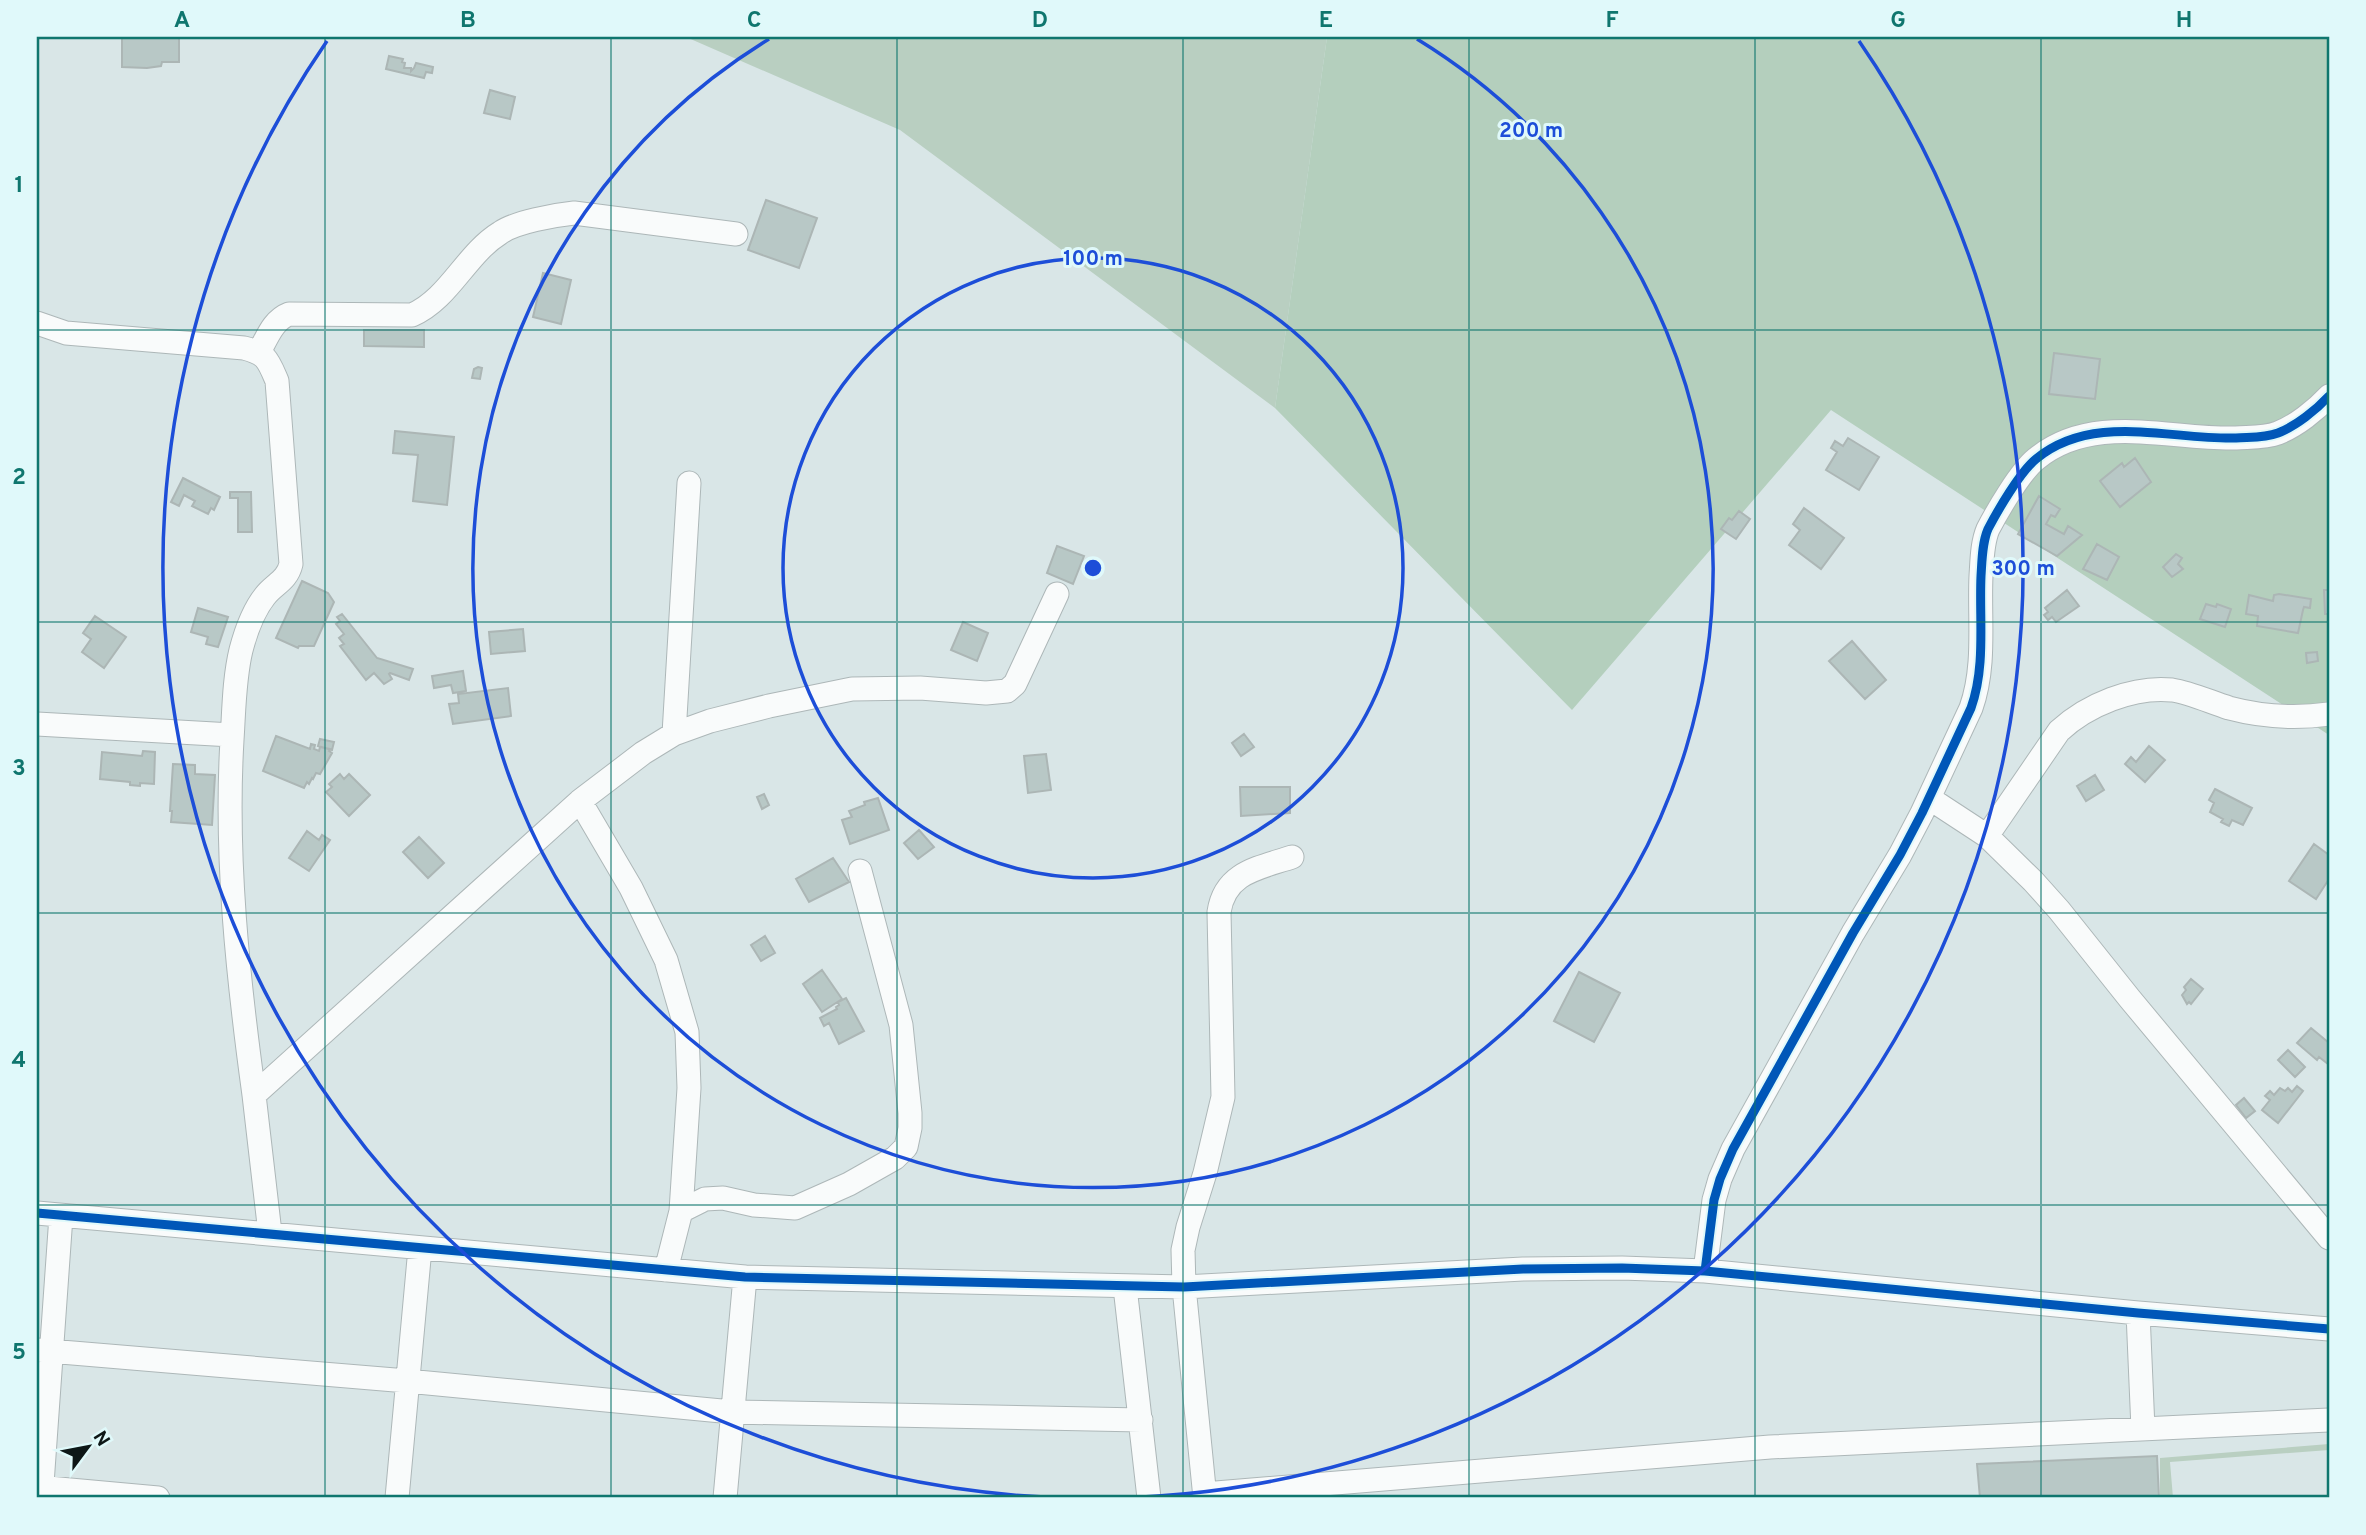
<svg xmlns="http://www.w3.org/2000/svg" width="2366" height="1535" viewBox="0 0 2366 1535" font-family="Overpass,sans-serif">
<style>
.green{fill:#b9cfc1}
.forest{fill:#b4cfbd}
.building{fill:#b8c8c6;stroke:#acb6b5;stroke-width:2}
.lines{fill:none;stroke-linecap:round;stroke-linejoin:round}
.minor-casing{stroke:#adb7b8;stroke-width:25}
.minor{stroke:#f9fbfb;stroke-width:23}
.cycleway-casing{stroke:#e0f9fa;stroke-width:13}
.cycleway{stroke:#0057b8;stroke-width:9}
.grid{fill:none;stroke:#0f766e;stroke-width:2;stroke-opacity:0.55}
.ring{fill:none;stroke:#1d4ed8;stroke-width:3.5}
.centre{fill:#1d4ed8;stroke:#e0f9fa;stroke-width:3.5}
.ring-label{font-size:21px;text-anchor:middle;font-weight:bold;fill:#1d4ed8;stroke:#e0f9fa;stroke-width:6;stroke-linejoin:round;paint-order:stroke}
.neatline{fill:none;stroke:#0f766e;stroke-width:2.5}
.grid-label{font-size:23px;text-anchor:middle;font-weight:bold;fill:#0f766e}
</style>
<rect width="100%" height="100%" fill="#d9e6e7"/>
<path class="green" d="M686,37H1327L1275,408L900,130Z
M2329,1444V1450L2170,1462L2173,1498H2160V1458Z"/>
<path class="forest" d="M1327,37H2329V735L1831,410L1572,710L1275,408Z"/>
<path class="building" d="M122,37H179V62H162L161,66L147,68L122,67Z
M389,56L403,59L402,62L405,63L404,68H411V71L414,68L416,63L433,67L432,73L426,72L424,78L386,69Z
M490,90L515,97L510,119L484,113Z
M766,200L817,218L799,268L748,250Z
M543,273L571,280L561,324L533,317Z
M364,330H424V347L364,346Z
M2054,353L2100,359L2095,399L2049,394Z
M478,367L482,368L480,379L472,378L474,369Z
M395,431L454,437L447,505L413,501L418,455L393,453Z
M1848,438L1879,457L1859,490L1826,470L1837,452L1831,448L1835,441L1843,446Z
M2135,458L2151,482L2120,507L2100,481L2122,463L2124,467Z
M183,478L220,497L214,510L211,508L208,514L192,506L195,501L184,495L179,506L171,502Z
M230,492H251L252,532H238V498H230Z
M2039,496L2060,509L2055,517L2051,515L2046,524L2064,534L2068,526L2082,535L2057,556L2018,534Z
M1804,508L1844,538L1821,569L1789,545L1800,530L1793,524Z
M1739,511L1750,519L1736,539L1721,529L1729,518L1732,520Z
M2097,544L2119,557L2107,580L2083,569Z
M1057,546L1084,556L1073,584L1047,573Z
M2176,554L2182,558L2178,564L2183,569L2172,577L2163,567Z
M302,581L328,593L334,602L314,646H299L298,648L276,638Z
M2067,590L2079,606L2056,622L2052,617L2048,620L2044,615L2048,612L2045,608Z
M2324,590H2329V614H2325Z
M2279,594L2311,599L2310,608L2304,607L2303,610L2298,633L2257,626L2258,616L2246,614L2249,595L2273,601L2274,595Z
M2206,604L2216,607L2217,604L2231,609L2225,627L2200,619Z
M198,608L228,617L218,647L206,644L208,637L191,632Z
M342,614L377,658L413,669L409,680L390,673L389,674L392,679L384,684L374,673L366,680L340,646L344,644L339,638L344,634L336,624L340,621L337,617Z
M95,616L126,637L104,668L82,652L91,639L83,633Z
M963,622L988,633L977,661L951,650Z
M523,629L525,651L491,654L489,632Z
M1852,641L1886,680L1865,699L1829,661Z
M2317,652L2318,661L2307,663L2306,653Z
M463,671L466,691L453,693L451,685L434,688L432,676Z
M508,688L511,716L453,724L449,704L459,703L458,694Z
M1244,734L1254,747L1241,756L1232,743Z
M276,736L310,749L311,744L315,745L314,749L319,751L320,747L330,749L329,751L332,753L320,774L316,773L313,779L312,778L309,784L307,782L304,788L263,771Z
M320,739L334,742L332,750L318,746Z
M2149,746L2165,760L2145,782L2125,764L2131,757L2136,762Z
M143,751L155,752L154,784L140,783V786L130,785V782L100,779L102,752L142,756Z
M1046,754L1051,790L1028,793L1024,756Z
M173,764L195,765V774L215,775L212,825L171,822L172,811H170Z
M340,774L344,779L349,774L370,795L349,816L326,792L332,787L329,784Z
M2095,775L2104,790L2086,801L2077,786Z
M1240,787H1290V813L1241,816Z
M2215,789L2252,808L2243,825L2232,820L2229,826L2221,822L2223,819L2210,812L2214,803L2209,800Z
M764,794L769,805L762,809L757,797Z
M878,798L889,830L850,844L842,820L852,817L849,811L865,805L864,802Z
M919,830L934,847L918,859L904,843Z
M307,831L319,840L322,835L330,840L309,871L289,858Z
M419,837L444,863L428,878L403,852Z
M2314,844L2329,855V879L2316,899L2289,881Z
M833,858L849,882L809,902L796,879Z
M765,936L775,953L761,961L751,945Z
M822,970L842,999L822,1012L803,984Z
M1579,972L1620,993L1594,1042L1554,1021Z
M2191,979L2203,989L2191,1004L2189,1002L2187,1004L2182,995L2186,990L2184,987Z
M846,998L864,1031L839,1044L829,1023L824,1026L820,1018L837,1009L836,1007L839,1005L838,1002Z
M2311,1028L2329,1043L2328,1064L2319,1057L2317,1060L2297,1043Z
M2288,1050L2305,1067L2295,1077L2278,1060Z
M2297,1086L2303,1091L2278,1123L2262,1110L2270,1100L2265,1096L2270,1091L2274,1095L2280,1088L2285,1091L2288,1088L2292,1092Z
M2244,1098L2255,1111L2246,1118L2236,1105Z
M2157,1456L2159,1498H1980L1977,1464Z"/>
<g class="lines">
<g class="minor-casing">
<path id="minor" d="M37,323L66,333L244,348C267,354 268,360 277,381L291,564C287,581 274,584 265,596C253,611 246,631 241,650C234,679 234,710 232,740C225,858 238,978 254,1095
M259,352C267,338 273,320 289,314L412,315C449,299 466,254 500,233C515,222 555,215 574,213L736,234
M2329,714C2294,719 2263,717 2229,708C2210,702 2191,693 2172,690C2133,686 2087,705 2059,731L1987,836L2033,881L2059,910L2130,999L2329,1238
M37,724L232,735
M674,734L689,483
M1929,798L1987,836
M580,801L631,888L666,960L687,1032L689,1088L681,1211
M37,1213L745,1277L1184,1287L1523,1269L1622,1268L1705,1271L2138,1313L2329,1329
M270,1233L254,1095L580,801L643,753L674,734L710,721L769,706L852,689L920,688L986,693L1007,691L1015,684L1057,594
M666,1270L681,1211L705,1199L723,1198L754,1205L795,1208L849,1184L895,1158L906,1147L910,1128V1113L901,1025L860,871
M1705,1271L1714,1200L1720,1179L1733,1149L1853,933L1900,855L1922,813L1971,708C1986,666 1979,619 1981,576C1982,561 1982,543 1988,529C1998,510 2020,472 2036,459C2093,412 2170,440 2236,438C2250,437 2265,438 2278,433C2296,426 2316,410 2329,396
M1125,1287L1149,1498
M2138,1313L2143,1429
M37,1350L407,1381L732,1412L1141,1420
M37,1487L158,1498
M1204,1494L1770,1447L2329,1420
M41,1498L61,1216
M397,1498L420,1248
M725,1498L745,1277
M1205,1498L1184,1287L1183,1250L1188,1227L1205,1173L1223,1097L1219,912C1225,872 1259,868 1292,857"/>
</g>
<use href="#minor" class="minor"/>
<g class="cycleway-casing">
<path id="cycleway" d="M37,1213L745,1277L1184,1287L1523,1269L1622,1268L1705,1271L2138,1313L2329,1329
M1705,1271L1714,1200L1720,1179L1733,1149L1853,933L1900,855L1922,813L1971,708C1986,666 1979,619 1981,576C1982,561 1982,543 1988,529C1998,510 2020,472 2036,459C2093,412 2170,440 2236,438C2250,437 2265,438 2278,433C2296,426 2316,410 2329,396"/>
</g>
<use href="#cycleway" class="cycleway"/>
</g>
<path class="grid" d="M325,37V1498M611,37V1498M897,37V1498M1183,37V1498M1469,37V1498M1755,37V1498M2041,37V1498M37,330H2329M37,622H2329M37,913H2329M37,1205H2329"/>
<g class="ring">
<circle cx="1093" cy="568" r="310"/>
<path d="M1417 39A620 620 0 1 1 769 39"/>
<path d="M1859 41A930 930 0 1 1 327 41"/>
</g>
<circle cx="1093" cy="568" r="10" class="centre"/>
<g class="ring-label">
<text x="1531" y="137">200 m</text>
<text x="1093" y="265">100 m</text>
<text x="2023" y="575">300 m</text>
</g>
<rect width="2366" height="1535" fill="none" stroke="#e0f9fa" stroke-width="77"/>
<g transform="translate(88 1447) rotate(58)" stroke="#e0f9fa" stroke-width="5" paint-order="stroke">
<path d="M0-5L12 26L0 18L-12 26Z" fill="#0e1717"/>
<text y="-10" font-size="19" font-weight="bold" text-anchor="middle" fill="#0e1717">N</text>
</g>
<rect x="38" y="38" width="2290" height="1458" class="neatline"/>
<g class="grid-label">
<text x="182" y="27">A</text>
<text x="468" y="27">B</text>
<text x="754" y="27">C</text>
<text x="1040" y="27">D</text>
<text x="1326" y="27">E</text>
<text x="1612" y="27">F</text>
<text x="1898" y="27">G</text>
<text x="2184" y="27">H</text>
<text x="19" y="192">1</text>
<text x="19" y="484">2</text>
<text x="19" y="775">3</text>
<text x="19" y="1067">4</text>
<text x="19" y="1359">5</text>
</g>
</svg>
